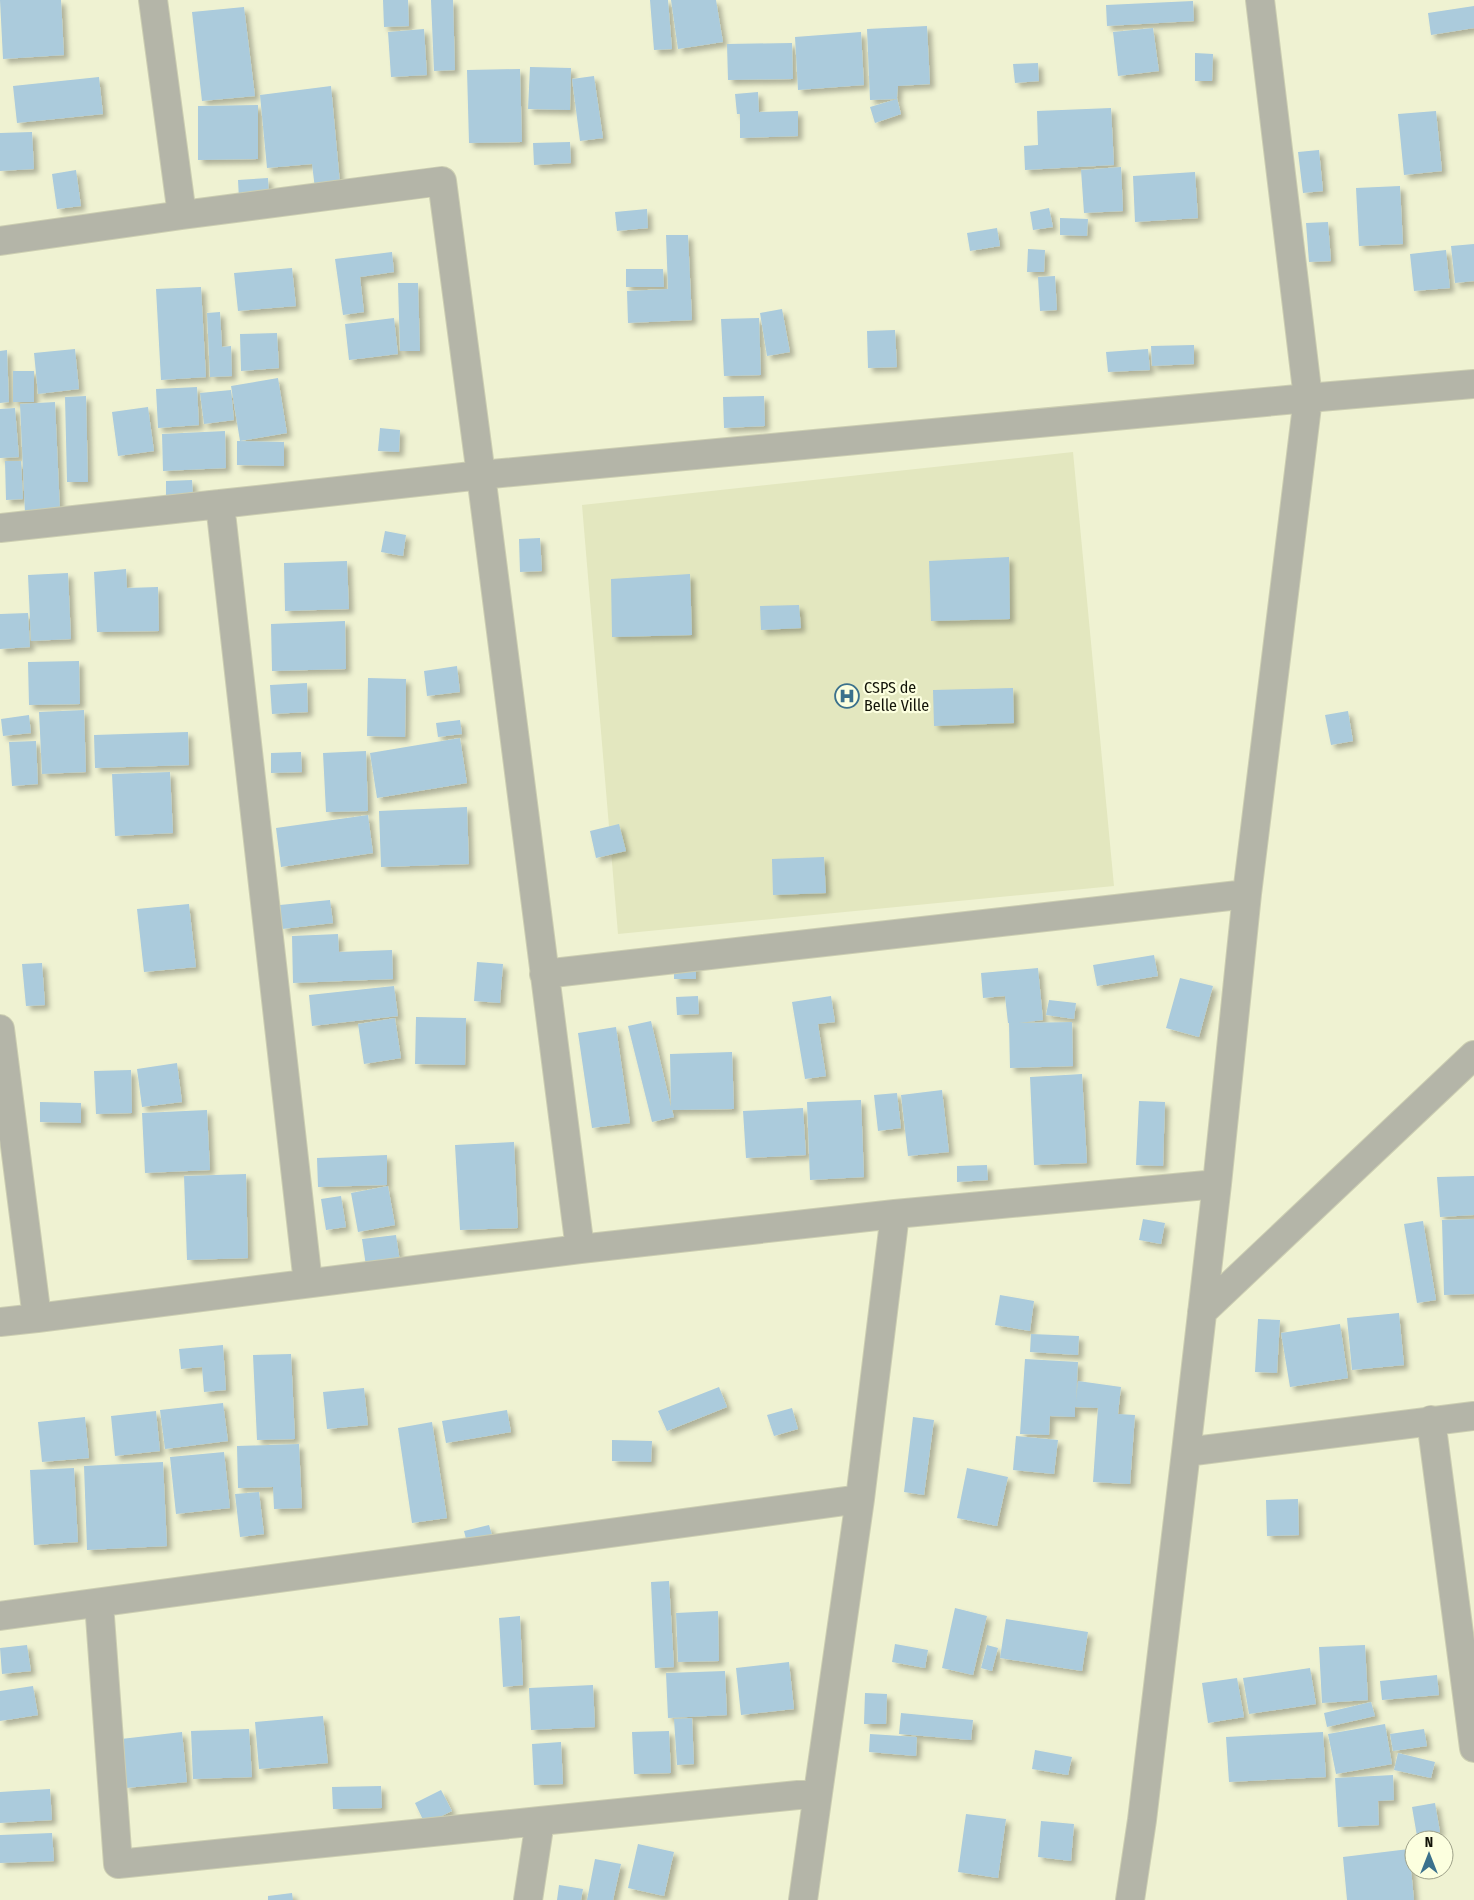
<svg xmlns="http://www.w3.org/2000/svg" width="1474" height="1900" viewBox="0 0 1474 1900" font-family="'Fira Sans Condensed',sans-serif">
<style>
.built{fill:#e3e7bf}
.building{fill:#abcbdc;filter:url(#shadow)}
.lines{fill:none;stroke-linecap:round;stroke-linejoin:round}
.minor-casing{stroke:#ccceb2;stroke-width:30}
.minor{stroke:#b4b5a8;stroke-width:28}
.labels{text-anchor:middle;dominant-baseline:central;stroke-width:4.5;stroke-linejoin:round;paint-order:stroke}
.poi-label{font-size:16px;fill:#121308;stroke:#fcffdf;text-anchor:start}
</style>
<defs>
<filter id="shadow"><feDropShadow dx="4.5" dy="4.5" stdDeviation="2.5" flood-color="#0004"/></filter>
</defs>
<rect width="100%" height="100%" fill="#eff2d2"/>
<path class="built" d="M1073,452L1114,886L618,934L582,505Z"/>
<path class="building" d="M0,0H61L64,55L3,59Z
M383,0H408L409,26L384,27Z
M431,0H453L455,70L434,71Z
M650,0H668L672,49L654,50Z
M671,0H716L723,42L678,49Z
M1193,1L1194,21L1107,26L1106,5Z
M1474,6V28L1431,35L1428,13Z
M244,7L255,96L202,101L192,12Z
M927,26L930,84L898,86L897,98L901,114L875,123L870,107L897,99L870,100L867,29Z
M1153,28L1159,71L1118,76L1113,32Z
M424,29L427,75L391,77L388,32Z
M861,32L864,85L798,90L795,37Z
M792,43L793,79L728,80L727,44Z
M1195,53L1213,54L1212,81H1195Z
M1038,63L1039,81L1015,83L1013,64Z
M530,67L571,68L570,110L528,109Z
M520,69L522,142L469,143L467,70Z
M594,76L603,138L580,141L572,79Z
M99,77L103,114L17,123L13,86Z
M331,86L341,194L316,197L312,164L267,168L260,95Z
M758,92L759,112L798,111V136L740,138V114H737L735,94Z
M258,105V159L198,160V106Z
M1111,108L1114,165L1025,170L1024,146L1038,145L1037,111Z
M1436,111L1442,171L1404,175L1398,114Z
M32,132L34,169L0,171V133Z
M570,142L571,163L534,165L533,143Z
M1319,150L1323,191L1303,193L1298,152Z
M1121,167L1123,211L1084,213L1081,170Z
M76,170L81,206L57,209L52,174Z
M1195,172L1198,218L1135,222L1133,176Z
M268,178L269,197L239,199L238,180Z
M1400,186L1403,244L1359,246L1356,188Z
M1049,208L1053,227L1033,230L1030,212Z
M647,209L648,228L617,231L615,212Z
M1060,218L1088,219L1087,236L1060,235Z
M1328,222L1331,261L1309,262L1306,223Z
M997,228L1000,246L970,251L967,233Z
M666,235H688L692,320L628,323L627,291L668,289Z
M1474,244V281L1455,283L1451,246Z
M1028,249L1045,250L1044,272H1027Z
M1446,250L1450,288L1414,291L1410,254Z
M392,252L394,272L360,277L364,312L343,315L335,259Z
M292,268L296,306L238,311L234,273Z
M626,269H663L664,287H626Z
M1055,276L1057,310L1040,311L1038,277Z
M398,283H418L420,351H400Z
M201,287L206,377L161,380L156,289Z
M782,309L790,352L767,356L760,313Z
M220,312L222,347L231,346L232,376L210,377L207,313Z
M394,318L398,354L349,360L345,324Z
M759,318L761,375L724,376L721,319Z
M895,330L897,367L868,368L867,331Z
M277,333L279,368L241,371L240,334Z
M1194,345V364L1152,366L1151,346Z
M75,349L79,389L38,394L34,353Z
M1148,349L1150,370L1108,372L1106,352Z
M7,350L9,402L0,403V351Z
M13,371H34V402H13Z
M278,378L287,433L240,441L231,386Z
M197,387L199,425L158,428L156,389Z
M231,390L234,420L204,424L200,393Z
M86,396L88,482H67L65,397Z
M764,396L765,426L724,428L723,397Z
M55,402L60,511L25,513L20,404Z
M148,407L154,451L118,456L112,412Z
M15,408L19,457L0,458V409Z
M380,428L400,430L399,452L378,451Z
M225,431L226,468L163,471L162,434Z
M237,441L284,442V466L237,465Z
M5,461H21L23,499L6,500Z
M192,480L193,495L166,497V481Z
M385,531L406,535L403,556L381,552Z
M540,538L542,571L520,572L519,539Z
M1009,557L1010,619L931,621L929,561Z
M347,561L349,609L285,611L284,563Z
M126,569L127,588L158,587L159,631L97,632L94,572Z
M68,573L71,639L31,641L28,575Z
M690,574L692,635L612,637L611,579Z
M799,605L801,628L761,630L760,606Z
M28,613L30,647L0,649V614Z
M345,621L346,669L272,671L271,624Z
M79,661L80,704L29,705L28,662Z
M457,666L460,692L427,696L424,671Z
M368,678L406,679L405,737L367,736Z
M307,683L308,712L272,714L270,685Z
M1013,688L1014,723L934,726L933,690Z
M84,710L86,772L42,774L39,712Z
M1348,711L1353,741L1331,745L1325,715Z
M29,715L31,733L3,736L1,719Z
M460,720L462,734L438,737L436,723Z
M188,732L189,765L95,768L94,735Z
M460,738L467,783L377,798L370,753Z
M36,741L38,784L12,786L9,742Z
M366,751L368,811L326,812L323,753Z
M301,752L302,772L271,773V753Z
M170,772L173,833L115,836L112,774Z
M467,807L469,864L381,867L379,811Z
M368,815L373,853L281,867L276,828Z
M619,824L626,851L596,858L590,831Z
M824,857L826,893L773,895L772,859Z
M330,900L333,923L282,929L280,905Z
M189,904L196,967L144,972L137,909Z
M338,934L339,952L392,950L393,979L293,983L292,936Z
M1154,955L1158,976L1097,986L1093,965Z
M674,957H696V979H674Z
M477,962L503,964L500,1003L474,1001Z
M42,963L45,1005L26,1006L22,964Z
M1038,968L1043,1020L1019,1023L1072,1022L1073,1066L1010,1068L1009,1023H1008L1005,996L983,998L981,973Z
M1180,978L1213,986L1199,1037L1166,1028Z
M394,986L398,1016L312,1026L309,995Z
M698,996L699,1014L677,1015L676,997Z
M831,996L835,1022L818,1024L826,1076L805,1079L792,1002Z
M1049,1000L1076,1003L1074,1019L1046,1015Z
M416,1017L466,1018L465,1065L415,1064Z
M395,1018L401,1058L364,1064L358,1024Z
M651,1021L671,1107L670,1054L732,1052L734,1109L672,1110L674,1117L652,1122L628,1026Z
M616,1027L630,1123L592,1128L578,1033Z
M177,1063L182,1102L142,1107L137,1069Z
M131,1070L132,1113L96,1114L94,1071Z
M1082,1074L1087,1163L1034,1165L1030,1077Z
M942,1090L949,1152L908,1156L901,1095Z
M897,1093L901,1128L878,1131L874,1095Z
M861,1100L864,1177L810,1180L807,1102Z
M1139,1101L1165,1102L1163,1166L1136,1165Z
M40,1102L81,1103V1123L40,1122Z
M803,1108L806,1155L746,1158L743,1111Z
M207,1110L210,1170L145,1173L142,1113Z
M514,1142L518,1228L460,1230L455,1145Z
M387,1155V1185L318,1187L317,1158Z
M987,1165L988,1180L957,1182V1166Z
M246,1174L248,1258L187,1260L184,1176Z
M1474,1176V1215L1440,1217L1437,1177Z
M388,1186L395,1225L358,1232L351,1193Z
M341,1196L346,1227L326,1230L321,1199Z
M1143,1219L1165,1223L1161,1244L1139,1240Z
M1474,1219V1294L1444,1295L1442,1220Z
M1423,1221L1436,1300L1417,1303L1404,1224Z
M396,1235L400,1262L366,1266L362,1239Z
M1000,1295L1034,1301L1030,1331L995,1325Z
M1399,1313L1404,1365L1352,1370L1347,1318Z
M1258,1319L1280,1320L1277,1373L1255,1372Z
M1340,1324L1348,1378L1290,1387L1281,1333Z
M1031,1334L1079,1336L1078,1355L1030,1352Z
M223,1345L226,1390L204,1392L202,1367L181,1369L179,1349Z
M291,1354L295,1439L257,1440L253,1355Z
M1025,1359L1078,1362L1076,1401L1078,1381L1121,1387L1118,1414L1135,1415L1130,1484L1093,1482L1098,1408L1075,1407V1417L1050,1416L1049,1435L1020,1434Z
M719,1387L727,1407L667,1431L658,1411Z
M364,1388L368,1425L327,1429L323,1392Z
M223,1403L228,1441L165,1449L160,1410Z
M792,1408L798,1429L774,1436L767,1415Z
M507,1410L511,1432L446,1443L442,1421Z
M156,1411L160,1451L115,1456L111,1416Z
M85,1417L89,1458L42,1462L38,1422Z
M913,1417L934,1420L924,1495L904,1492Z
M432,1422L447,1518L412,1523L398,1428Z
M1016,1436L1058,1440L1054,1474L1013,1470Z
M612,1440L652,1441L651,1462L612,1461Z
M299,1444L302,1508L274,1509L273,1487L238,1488L237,1446Z
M224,1452L230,1508L176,1514L170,1457Z
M163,1462L167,1546L87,1550L84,1466Z
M74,1468L78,1542L34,1545L30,1470Z
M967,1468L1008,1477L997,1526L957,1518Z
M259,1492L264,1534L240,1537L235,1494Z
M1298,1499L1299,1535L1267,1536L1266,1500Z
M489,1525L497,1551L471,1558L464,1531Z
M669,1581L674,1667L655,1668L651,1582Z
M955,1608L987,1616L973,1675L942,1668Z
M718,1611L719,1661L678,1662L676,1613Z
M520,1616L523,1685L503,1687L499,1618Z
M1006,1619L1088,1632L1082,1671L1000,1658Z
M895,1644L928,1650L925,1668L892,1662Z
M27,1645L31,1671L2,1674L0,1648Z
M987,1645L998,1648L992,1671L981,1668Z
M1365,1645L1368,1700L1322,1703L1319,1647Z
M789,1662L794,1709L741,1715L736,1668Z
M1310,1668L1316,1704L1249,1714L1243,1678Z
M725,1671L727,1715L668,1718L666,1673Z
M1437,1675L1439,1695L1382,1700L1380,1681Z
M1237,1678L1244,1717L1208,1723L1202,1683Z
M593,1685L595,1727L531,1730L529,1688Z
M33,1686L38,1715L0,1721V1691Z
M865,1693L887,1694L886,1724H864Z
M1371,1702L1375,1716L1327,1727L1324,1713Z
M901,1713L973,1720L971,1740L899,1734Z
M323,1716L328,1763L259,1769L255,1722Z
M692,1718L694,1764L677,1765L674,1719Z
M1385,1724L1392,1764L1336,1774L1328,1734Z
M249,1729L252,1777L193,1779L191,1731Z
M1424,1729L1427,1746L1393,1751L1390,1734Z
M669,1731L671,1773L634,1774L632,1732Z
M182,1732L187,1782L126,1788L121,1739Z
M1323,1732L1326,1777L1229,1782L1226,1737Z
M870,1734L917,1737L916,1756L869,1752Z
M561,1742L563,1784L534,1785L532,1744Z
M1035,1750L1072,1757L1068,1775L1032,1769Z
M1398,1753L1435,1762L1431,1778L1394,1770Z
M1393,1775L1394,1800L1378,1801L1379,1825L1338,1827L1335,1778Z
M381,1786L382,1808L333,1809L332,1787Z
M50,1789L52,1820L0,1823V1792Z
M441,1790L452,1811L425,1824L415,1803Z
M1435,1803L1440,1832L1417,1836L1412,1807Z
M966,1814L1006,1819L998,1878L958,1872Z
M1041,1821L1074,1824L1071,1861L1038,1857Z
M52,1833L54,1861L0,1863V1835Z
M638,1844L674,1852L664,1896L628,1888Z
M1409,1849L1414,1900H1347L1343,1857Z
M595,1859L621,1864L613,1900H587Z
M559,1885L583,1889L581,1900H557Z
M292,1893L293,1900H268V1896Z"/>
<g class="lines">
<g class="minor-casing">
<path id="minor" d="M153,0L182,215
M0,241L182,215L442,181L481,475L1308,398L1474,384
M220,504L481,475L580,1249
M0,528L220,504L308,1283
M1247,894L1217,1184L1186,1452L1474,1416
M544,974L1247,894L1308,398L1260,0
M0,1029L37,1318L580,1249L895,1214
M1202,1312L1474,1055
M0,1322L37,1318
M1431,1420L1474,1748
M99,1603L118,1864L540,1821
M0,1616L860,1499L895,1214L1217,1184
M528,1900L540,1821L818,1793L860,1499
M803,1900L818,1793
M1130,1900L1142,1820L1186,1452"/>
</g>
<use href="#minor" class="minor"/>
</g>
<defs>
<g id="hospital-ring" transform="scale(1.25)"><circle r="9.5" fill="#fcffdf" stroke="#3b718c" stroke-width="1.5"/><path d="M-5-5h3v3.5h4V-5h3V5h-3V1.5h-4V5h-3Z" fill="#3b718c"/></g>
</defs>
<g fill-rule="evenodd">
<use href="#hospital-ring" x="847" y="696"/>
</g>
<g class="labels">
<g class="poi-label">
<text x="864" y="687">CSPS de<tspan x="864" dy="18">Belle Ville</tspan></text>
</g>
</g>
<g transform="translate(1429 1855)"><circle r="24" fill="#fcffdf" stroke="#9ea189"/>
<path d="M0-4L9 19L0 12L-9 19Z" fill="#3b718c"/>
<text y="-8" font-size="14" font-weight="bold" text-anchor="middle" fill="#121308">N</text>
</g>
</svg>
